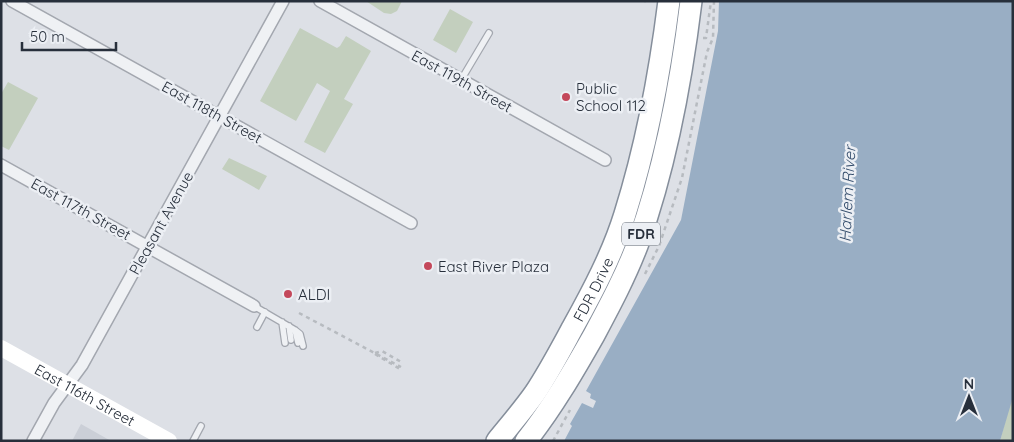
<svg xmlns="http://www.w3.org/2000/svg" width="1014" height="442" viewBox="0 0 1014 442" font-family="Quicksand,sans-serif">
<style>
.built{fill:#cbcfd7}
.green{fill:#c3cfbe}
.water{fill:#99aec4}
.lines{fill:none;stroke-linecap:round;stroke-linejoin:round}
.lane-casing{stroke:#a3a7af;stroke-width:8}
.street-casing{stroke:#a3a7af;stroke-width:14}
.highway-casing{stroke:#858e9b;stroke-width:24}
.path{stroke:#b7bbc0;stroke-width:2.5;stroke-dasharray:4 4;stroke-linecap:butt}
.lane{stroke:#eff1f4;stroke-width:5.5}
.street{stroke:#eff1f4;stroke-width:11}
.secondary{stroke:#fff;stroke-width:16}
.highway{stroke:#fff;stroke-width:21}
.poi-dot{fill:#c4485b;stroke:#eceff4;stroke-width:2}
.labels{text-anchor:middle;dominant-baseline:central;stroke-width:5;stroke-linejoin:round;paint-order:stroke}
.shield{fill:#eceff4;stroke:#626972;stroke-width:1}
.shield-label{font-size:14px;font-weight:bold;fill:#272f3b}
.street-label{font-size:15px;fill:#272f3b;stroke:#eceff4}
.poi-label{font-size:15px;fill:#272f3b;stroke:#eceff4;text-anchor:start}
.water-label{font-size:16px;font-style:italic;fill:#344d6c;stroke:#eceff4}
</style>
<rect width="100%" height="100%" fill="#dde0e6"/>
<path class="built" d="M81,424L111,441H72Z"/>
<path class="green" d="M366,1H402L397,11L391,14L384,13Z
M450,9L473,22L456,53L433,40Z
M300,28L337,48L340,46L346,36L371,51L344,99L353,104L325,153L304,142L330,91L317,83L296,121L260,101Z
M8,82L38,98L9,150L1,146V94Z
M229,158L267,176L259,190L222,169Z
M1013,397V441H1000L1011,400Z"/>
<path class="water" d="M719,1H1013V397L1000,441H564L572,426L570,424L582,403L593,408L596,401L590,398L591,394L586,391L681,220L718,31Z"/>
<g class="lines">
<g class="lane-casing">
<path id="lane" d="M461,80L489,33
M254,306L295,330L300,334L303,346
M282,322L285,343
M289,326L291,340
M257,327L265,312
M295,330L298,343
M193,441L201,426"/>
</g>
<g class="street-casing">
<path id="street" d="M12,1L411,223
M320,1L605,160
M1,165L254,306
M33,441L54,403L82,365L283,1"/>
</g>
<g class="highway-casing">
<g id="highway">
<path id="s2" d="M497,441C510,425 523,410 535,393C549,372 561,349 573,327C593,291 613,253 625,214C647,144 660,73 669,1"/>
<path d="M526,441C552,408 573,372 594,335C610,305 626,275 638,243C666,165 681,83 691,1"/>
</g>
</g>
<path class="path" d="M644,1H646
M703,38H706L711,1
M645,274L659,246L682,178L707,52L713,38L714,1
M299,313L401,367
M375,353L382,351L403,363
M375,354L400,369
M553,441L570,410"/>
<use href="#lane" class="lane"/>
<use href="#street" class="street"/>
<path class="secondary" id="s1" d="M1,348L169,441"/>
<use href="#highway" class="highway"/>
</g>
<g class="poi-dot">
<circle cx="566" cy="97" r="5"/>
<circle cx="428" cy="266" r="5"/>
<circle cx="288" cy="294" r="5"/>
</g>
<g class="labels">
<rect class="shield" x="622" y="222.5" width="38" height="23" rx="4"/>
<g class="shield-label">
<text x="641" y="234">FDR</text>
</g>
<g class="street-label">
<text transform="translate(462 81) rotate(29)">East 119th Street</text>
<text transform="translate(212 112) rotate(29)">East 118th Street</text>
<text transform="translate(81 209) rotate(29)">East 117th Street</text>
<text transform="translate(161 223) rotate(-61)">Pleasant Avenue</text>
<text stroke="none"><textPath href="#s2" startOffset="180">FDR Drive</textPath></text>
<text stroke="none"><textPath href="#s1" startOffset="96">East 116th Street</textPath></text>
</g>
<g class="poi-label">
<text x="576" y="88">Public<tspan x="576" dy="17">School 112</tspan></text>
<text x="438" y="266">East River Plaza</text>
<text x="298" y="294">ALDI</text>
</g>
<g class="water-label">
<text transform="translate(847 194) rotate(-87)">Harlem River</text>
</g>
</g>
<rect width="1014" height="442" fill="none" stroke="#272f3b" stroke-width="5"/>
<g transform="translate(969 397)" stroke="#eceff4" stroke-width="4" paint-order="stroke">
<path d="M0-4L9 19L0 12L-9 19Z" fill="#272f3b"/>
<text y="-8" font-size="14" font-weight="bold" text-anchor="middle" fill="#272f3b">N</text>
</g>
<path d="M22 42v8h94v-8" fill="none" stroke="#272f3b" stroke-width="2.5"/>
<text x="30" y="42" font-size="15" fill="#272f3b" stroke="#eceff4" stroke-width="4" paint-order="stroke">50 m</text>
</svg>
